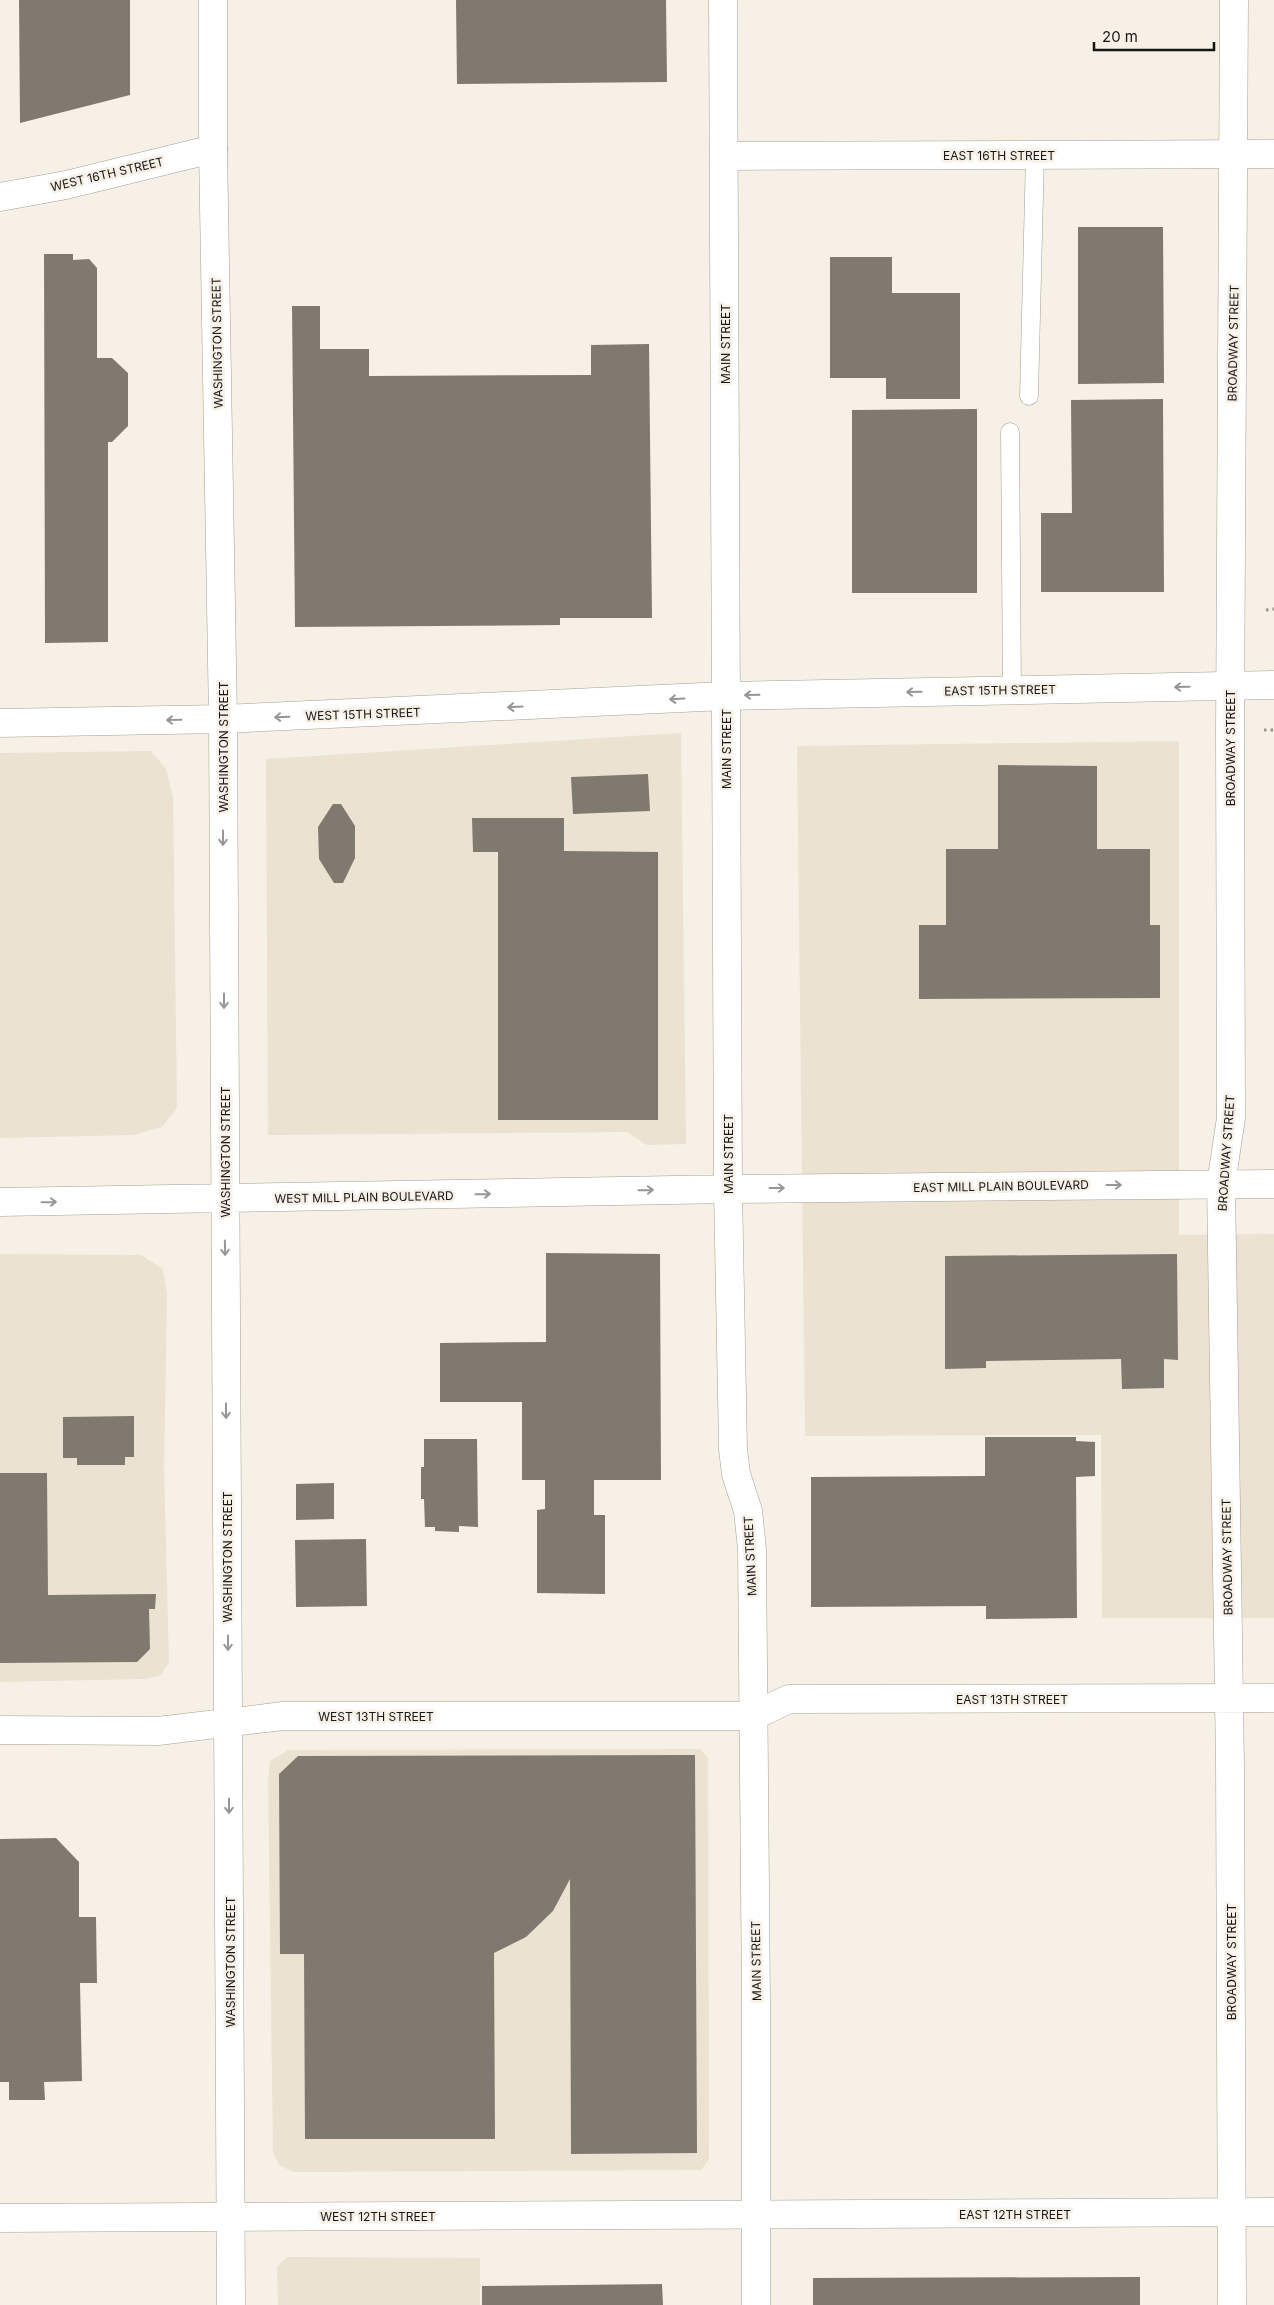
<svg xmlns="http://www.w3.org/2000/svg" width="1274" height="2305" viewBox="0 0 1274 2305" font-family="Inter,sans-serif">
<style>
.built{fill:#ece2d1}
.building{fill:#7f7970}
.lines{fill:none;stroke-linecap:round;stroke-linejoin:round}
.service-casing{stroke:#a49f95;stroke-width:19}
.minor-casing{stroke:#a49f95;stroke-width:29}
.tertiary-casing{stroke:#a49f95;stroke-width:29}
.secondary-casing{stroke:#a49f95;stroke-width:29}
.path{stroke:#99958e;stroke-width:3;stroke-dasharray:2.5 4;stroke-linecap:butt}
.service{stroke:#fff;stroke-width:18}
.minor{stroke:#fff;stroke-width:28}
.tertiary{stroke:#fff;stroke-width:28}
.secondary{stroke:#fff;stroke-width:28}
.oneway{stroke:#979694}
.labels{text-anchor:middle;dominant-baseline:central;stroke-width:5;stroke-linejoin:round;paint-order:stroke}
.street-label{font-size:12px;fill:#181612;stroke:#f6f0e6}
</style>
<rect width="100%" height="100%" fill="#f6f0e6"/>
<path class="built" d="M681,733L686,1144L647,1145L627,1132L268,1135L266,759Z
M1179,741V1235L1274,1234V1618H1102L1101,1435L805,1436L797,746Z
M151,751L166,769L173,797L177,1108L162,1127L133,1135L0,1138V753Z
M0,1254L141,1255L163,1269L167,1294L164,1469L169,1663L160,1676L144,1679L0,1682Z
M700,1749L708,1758V1769L709,2159L701,2170L293,2172L279,2165L273,2153L268,1781L270,1761L288,1750Z
M287,2257L480,2258V2305H278L277,2267Z"/>
<path class="building" d="M19,0H130V95L20,123Z
M456,0H666L667,82L457,84Z
M1078,227H1163L1164,383L1078,384Z
M44,254H73V260L89,259L97,268V358H112L128,373V426L112,442H108V642L45,643Z
M830,257H892V293H960V399H886V378H830Z
M292,306H320V349H369V376L591,375V345L649,344L652,618H560V625L295,627Z
M1163,399L1164,592H1041V513H1072L1071,400Z
M977,409V593H852V410Z
M998,765L1097,766V849H1150V925H1160V998L919,999V925H946V849H998Z
M648,774L650,811L573,814L571,777Z
M333,804H341L355,826V858L343,883H334L319,859L318,827Z
M472,818H564V851L658,852V1120H498V852H473Z
M546,1253L660,1254L661,1480H594V1515H605V1594L537,1593V1510L545,1509V1480H522V1402H440V1343L546,1342Z
M1177,1254L1178,1360L1164,1359V1388L1122,1389L1121,1359L986,1361V1368L945,1369V1256Z
M134,1416V1457H125V1465H77V1458H63V1417Z
M985,1437H1076V1441L1095,1442V1476L1076,1477L1077,1618L986,1619V1606L811,1607V1477L985,1476Z
M424,1439H477L478,1527L459,1526V1532L435,1531V1527H425L424,1499H421V1467H424Z
M0,1473H47L48,1595L156,1594L155,1609H149L150,1649L137,1662L0,1663Z
M334,1483V1519L296,1520V1484Z
M366,1539L367,1606L296,1607L295,1540Z
M695,1755L697,2153L571,2154L570,1879L553,1911L526,1937L494,1953L495,2139H305L304,1954H280L279,1774L298,1756Z
M56,1838L79,1862V1917H96L97,1983H80L82,2081L44,2082L45,2100H9V2082H0V1839Z
M1140,2277V2305H813V2278Z
M662,2284L663,2305H482V2286Z"/>
<g class="lines">
<g class="service-casing">
<path id="service" d="M1029,396L1035,155
M1010,432L1012,690"/>
</g>
<g class="minor-casing">
<path id="minor" d="M724,156L1274,154
M0,197L66,185L213,149
M0,2218L1274,2212"/>
</g>
<g class="tertiary-casing">
<path id="tertiary" d="M213,0V149L223,719
M728,1189L733,1449L736,1474L748,1511L752,1549L756,2003V2305
M0,1730L158,1731L283,1716H753L789,1699L1274,1698
M1232,2305L1230,1763L1221,1184L1231,1118L1230,731L1234,0"/>
</g>
<g class="secondary-casing">
<path id="secondary" d="M723,0L728,1189
M223,719L231,2305
M0,723L223,719L725,696L1274,685
M0,1202L728,1189L1274,1184"/>
</g>
<path class="path" d="M1266,610L1274,609
M1264,730H1274"/>
<use href="#service" class="service"/>
<use href="#minor" class="minor"/>
<use href="#tertiary" class="tertiary"/>
<use href="#secondary" class="secondary"/>
</g>
<defs><path id="oneway-shaft" d="M-6 0H5M1.5-3L5.5 0L1.5 3" fill="none" stroke-width="1.6" stroke-linecap="round" stroke-linejoin="round" transform="scale(1.25)"/></defs>
<g class="oneway">
<use href="#oneway-shaft" transform="translate(1182 687) rotate(179)"/>
<use href="#oneway-shaft" transform="translate(914 692) rotate(179)"/>
<use href="#oneway-shaft" transform="translate(752 695) rotate(179)"/>
<use href="#oneway-shaft" transform="translate(677 699) rotate(177)"/>
<use href="#oneway-shaft" transform="translate(515 707) rotate(177)"/>
<use href="#oneway-shaft" transform="translate(282 717) rotate(178)"/>
<use href="#oneway-shaft" transform="translate(174 720) rotate(179)"/>
<use href="#oneway-shaft" transform="translate(223 838) rotate(90)"/>
<use href="#oneway-shaft" transform="translate(224 1001) rotate(90)"/>
<use href="#oneway-shaft" transform="translate(1114 1185)"/>
<use href="#oneway-shaft" transform="translate(777 1188)"/>
<use href="#oneway-shaft" transform="translate(646 1190) rotate(-1)"/>
<use href="#oneway-shaft" transform="translate(483 1194) rotate(-1)"/>
<use href="#oneway-shaft" transform="translate(49 1202) rotate(-1)"/>
<use href="#oneway-shaft" transform="translate(225 1248) rotate(89)"/>
<use href="#oneway-shaft" transform="translate(226 1411) rotate(90)"/>
<use href="#oneway-shaft" transform="translate(228 1643) rotate(90)"/>
<use href="#oneway-shaft" transform="translate(229 1806) rotate(90)"/>
</g>
<g class="labels">
<g class="street-label">
<text x="999" y="155">EAST 16TH STREET</text>
<text transform="translate(107 174) rotate(-13)">WEST 16TH STREET</text>
<text transform="translate(217 343) rotate(-91)">WASHINGTON STREET</text>
<text transform="translate(1233 343) rotate(-89)">BROADWAY STREET</text>
<text transform="translate(725 344) rotate(-90)">MAIN STREET</text>
<text transform="translate(1000 690) rotate(-1)">EAST 15TH STREET</text>
<text transform="translate(363 714) rotate(-2)">WEST 15TH STREET</text>
<text transform="translate(223 747) rotate(-90)">WASHINGTON STREET</text>
<text transform="translate(1230 748) rotate(-90)">BROADWAY STREET</text>
<text transform="translate(726 749) rotate(-90)">MAIN STREET</text>
<text transform="translate(225 1152) rotate(-90)">WASHINGTON STREET</text>
<text transform="translate(1226 1153) rotate(-86)">BROADWAY STREET</text>
<text transform="translate(728 1154) rotate(-90)">MAIN STREET</text>
<text transform="translate(1001 1186) rotate(-1)">EAST MILL PLAIN BOULEVARD</text>
<text transform="translate(364 1197) rotate(-1)">WEST MILL PLAIN BOULEVARD</text>
<text transform="translate(750 1556) rotate(-93)">MAIN STREET</text>
<text transform="translate(227 1557) rotate(-90)">WASHINGTON STREET</text>
<text transform="translate(1227 1557) rotate(-91)">BROADWAY STREET</text>
<text x="1012" y="1699">EAST 13TH STREET</text>
<text x="376" y="1716">WEST 13TH STREET</text>
<text transform="translate(756 1961) rotate(-91)">MAIN STREET</text>
<text transform="translate(230 1962) rotate(-90)">WASHINGTON STREET</text>
<text transform="translate(1231 1962) rotate(-90)">BROADWAY STREET</text>
<text x="1015" y="2214">EAST 12TH STREET</text>
<text x="378" y="2216">WEST 12TH STREET</text>
</g>
</g>
<path d="M1094 42v8h120v-8" fill="none" stroke="#181612" stroke-width="2.5"/>
<text x="1102" y="42" font-size="15" fill="#181612" stroke="#f6f0e6" stroke-width="4" paint-order="stroke">20 m</text>
</svg>
